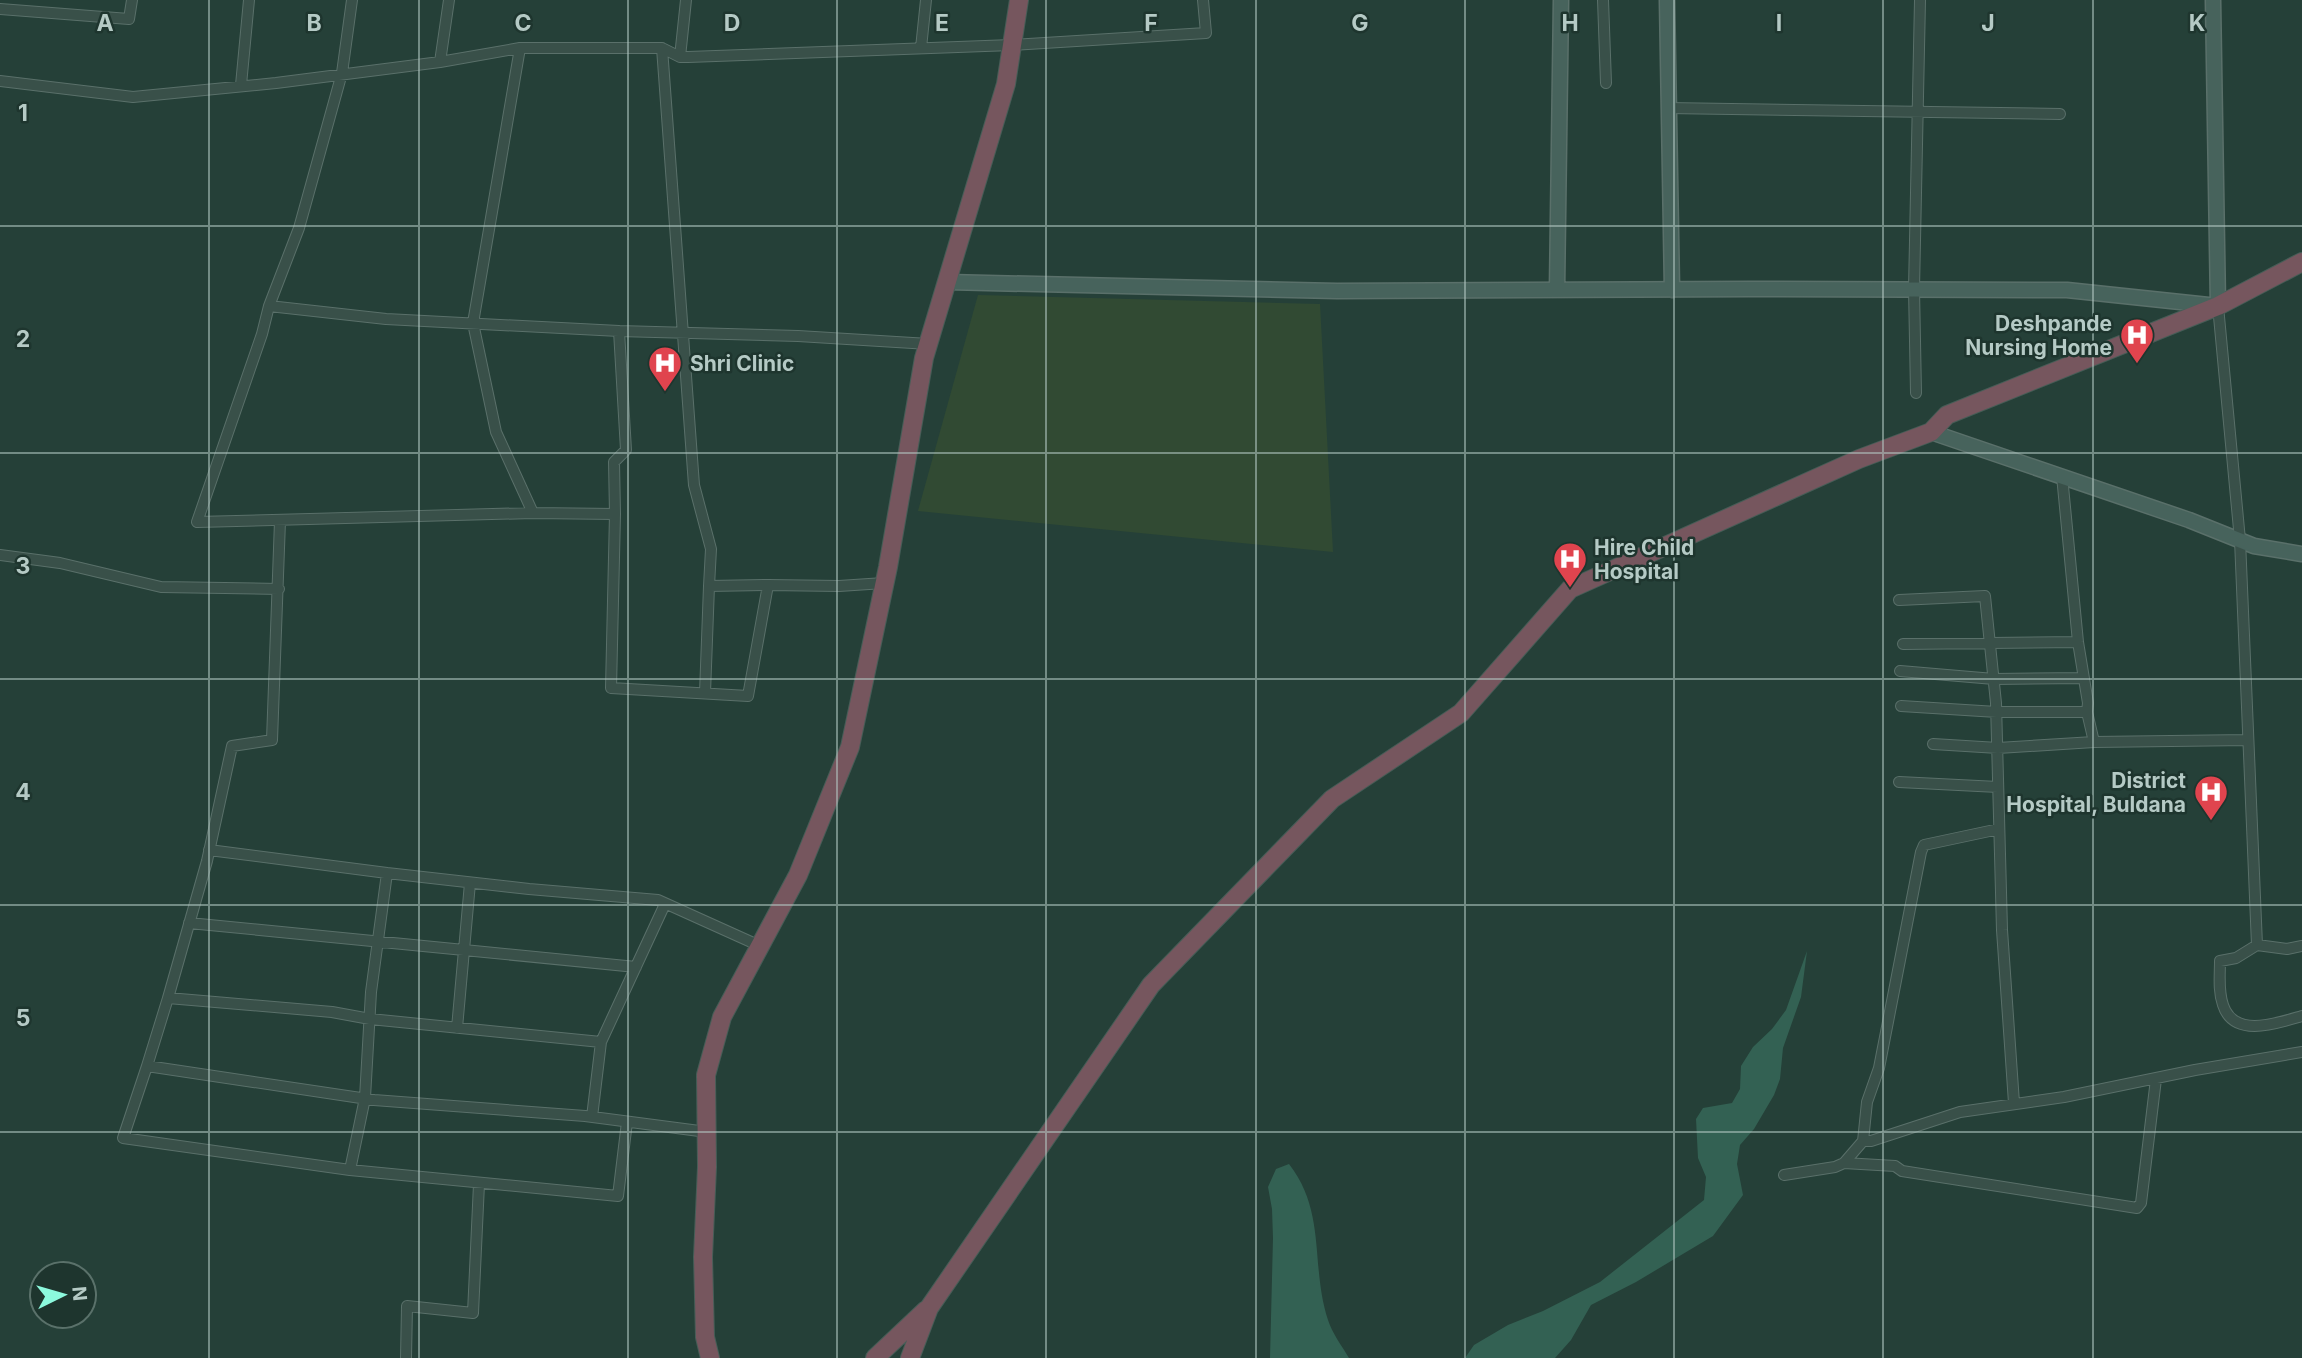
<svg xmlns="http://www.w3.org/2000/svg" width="2302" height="1358" viewBox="0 0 2302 1358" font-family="Inter,sans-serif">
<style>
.green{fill:#314a33}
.water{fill:#336153}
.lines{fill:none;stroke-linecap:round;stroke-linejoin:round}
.street-casing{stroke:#5a706a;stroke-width:12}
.secondary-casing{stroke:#5a706a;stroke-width:17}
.highway-casing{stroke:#475d57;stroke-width:20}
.street{stroke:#395049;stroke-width:10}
.secondary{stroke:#47635c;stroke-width:14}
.highway{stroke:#76565e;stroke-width:18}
.grid{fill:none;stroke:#b5cac5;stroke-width:2;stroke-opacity:0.55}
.labels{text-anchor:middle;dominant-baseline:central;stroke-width:5;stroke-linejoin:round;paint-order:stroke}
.poi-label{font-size:21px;font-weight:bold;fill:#b5cac5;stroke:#1e352e;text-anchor:end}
.grid-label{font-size:23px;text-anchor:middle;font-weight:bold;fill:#b5cac5;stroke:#1e352e;stroke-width:5;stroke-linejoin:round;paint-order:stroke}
</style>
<rect width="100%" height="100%" fill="#254038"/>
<path class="green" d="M978,295L1320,304L1333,552L918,511Z"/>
<path class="water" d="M1807,951L1801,997L1783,1048L1780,1079L1774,1095L1754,1129L1740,1145L1737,1164L1743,1195L1713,1236L1636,1282L1591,1305L1571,1340L1555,1358H1465L1474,1345L1508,1325L1543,1311L1600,1282L1704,1200L1706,1177L1698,1158L1696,1119L1703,1108L1732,1103L1740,1089L1741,1066L1753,1047L1772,1029L1786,1010Z
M1289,1164C1327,1213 1310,1265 1328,1320C1332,1333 1342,1346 1349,1358H1270L1273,1238L1272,1209L1268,1187L1276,1169Z"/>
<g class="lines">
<g class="street-casing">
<path id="street" d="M352,0L342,73L299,228L269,306L262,334L197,522L533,513L615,514L614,462L626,450L619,331L798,336L929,344
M1603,0L1606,83
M0,9L129,19L132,0
M520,48L473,323L496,432L533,513
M662,48L694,485L711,549L709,586
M921,48L926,0
M680,57L686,0
M440,62L449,0
M0,81L133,97L276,83L440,62L520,48H662L680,57H688L1012,45L1206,33L1203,0
M241,85L249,0
M1667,108L2060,114
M269,306L386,319L619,331
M2218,306L2240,540L2257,945
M1916,393L1914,289L1920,0
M2062,476L2078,642L2088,703L2087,712L2094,742
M615,514L611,688L748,696L768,585L839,586L884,583
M0,555L60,563L161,587L279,589
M1899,600L1985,596L1996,703L2002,930L2014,1103
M1903,644L2078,642
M1900,671L1994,679L2084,678
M705,693L709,586L768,585
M1901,706L1997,712H2087
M1933,744L1998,748L2094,742L2248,740
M1899,782L1998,787
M209,850L387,873
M470,883L464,950L636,967
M189,923L464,950L457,1028
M2302,946L2287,949L2257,945L2236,958L2220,961C2220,975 2218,991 2223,1005C2234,1039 2278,1023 2302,1016
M168,998L207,861L232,746L272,740L280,521
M147,1066L168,998L332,1012L370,1019L601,1042
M592,1117L601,1042L665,904
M627,1122L618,1196L350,1170L123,1138L147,1066L374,1100L585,1116L707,1132
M1863,1141H1871L1960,1112L2064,1097L2195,1070L2302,1052
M1844,1163L1895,1166L1902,1171L2137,1208L2141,1203L2156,1079
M350,1170L365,1098L371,992L387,873L529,889L658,900L760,946
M1784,1175L1835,1167L1844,1163L1863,1141L1867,1102L1879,1068L1921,852L1924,845L1999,829
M406,1358L407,1306L473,1313L479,1184"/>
</g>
<g class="secondary-casing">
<path id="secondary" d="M1667,0L1672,290
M947,282L1337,291L1749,289L2067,290L2218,306L2213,0
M1557,290L1561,0
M1931,432L2189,520L2254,546L2302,554"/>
</g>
<g class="highway-casing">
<path id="highway" d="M710,1358L705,1337L703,1257L707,1167L706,1075L722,1017L798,875L850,747L888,567L924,358L1006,84L1019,0
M875,1358L926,1310
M910,1358L929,1308L1151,985L1332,799L1461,713L1570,589L1859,459L1931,432L1947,415L2218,306L2302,262"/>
</g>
<use href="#street" class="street"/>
<use href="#secondary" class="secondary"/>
<use href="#highway" class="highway"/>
</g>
<path class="grid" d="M209,0V1358M419,0V1358M628,0V1358M837,0V1358M1046,0V1358M1256,0V1358M1465,0V1358M1674,0V1358M1883,0V1358M2093,0V1358M0,226H2302M0,453H2302M0,679H2302M0,905H2302M0,1132H2302"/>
<defs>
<g id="hospital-pin" transform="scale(1.75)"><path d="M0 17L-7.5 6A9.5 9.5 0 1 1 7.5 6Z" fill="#e0444e" stroke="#1e352e"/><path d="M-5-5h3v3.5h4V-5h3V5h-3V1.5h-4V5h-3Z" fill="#fff"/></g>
</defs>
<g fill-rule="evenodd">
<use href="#hospital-pin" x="2137" y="335"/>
<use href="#hospital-pin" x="665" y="363"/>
<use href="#hospital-pin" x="1570" y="559"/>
<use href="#hospital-pin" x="2211" y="792"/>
</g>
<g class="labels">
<g class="poi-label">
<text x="2112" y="323">Deshpande<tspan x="2112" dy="24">Nursing Home</tspan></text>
<text x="690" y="363" text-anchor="start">Shri Clinic</text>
<text x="1594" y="547" text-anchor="start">Hire Child<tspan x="1594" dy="24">Hospital</tspan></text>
<text x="2186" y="780">District<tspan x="2186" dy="24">Hospital, Buldana</tspan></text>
</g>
</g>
<g class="grid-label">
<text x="105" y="31">A</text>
<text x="314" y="31">B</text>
<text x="523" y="31">C</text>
<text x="732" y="31">D</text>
<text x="942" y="31">E</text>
<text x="1151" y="31">F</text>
<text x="1360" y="31">G</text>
<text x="1570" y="31">H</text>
<text x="1779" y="31">I</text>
<text x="1988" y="31">J</text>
<text x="2197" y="31">K</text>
<text x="23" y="121">1</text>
<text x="23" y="347">2</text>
<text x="23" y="574">3</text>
<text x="23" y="800">4</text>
<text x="23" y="1026">5</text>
</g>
<g transform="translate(63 1295) rotate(85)"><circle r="33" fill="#1e352e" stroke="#5a716a" stroke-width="2"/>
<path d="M0-5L12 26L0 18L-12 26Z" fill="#8cf9dd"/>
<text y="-10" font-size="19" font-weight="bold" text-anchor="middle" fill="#b5cac5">N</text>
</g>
</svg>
